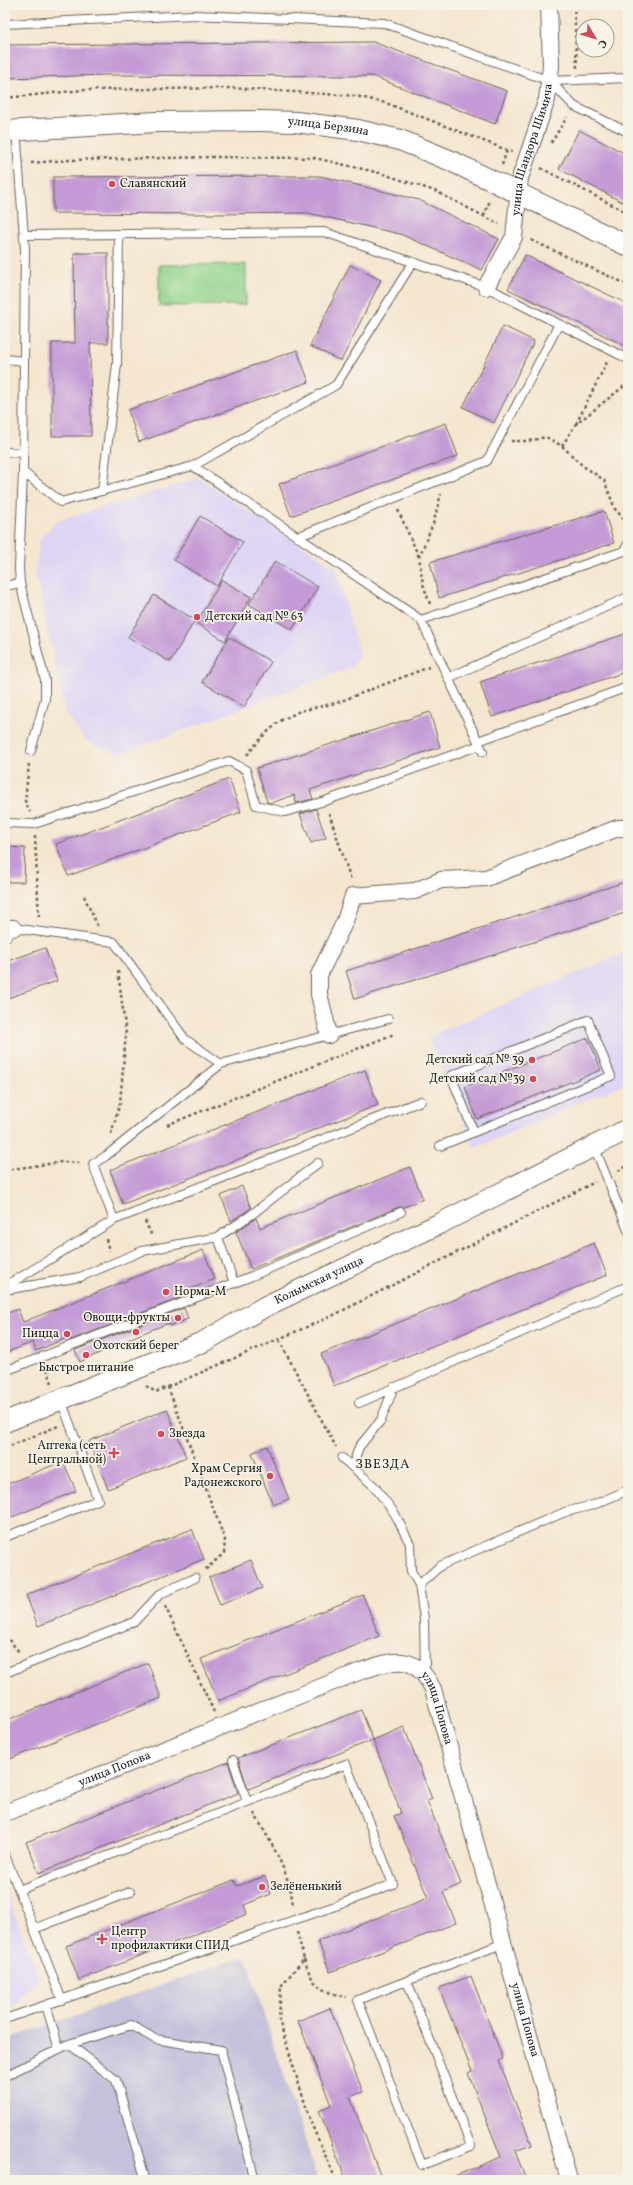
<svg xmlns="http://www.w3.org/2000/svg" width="633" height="2185" viewBox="0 0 633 2185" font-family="Vollkorn,serif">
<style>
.built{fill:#ded5f5}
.industrial{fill:#c3c1db}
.green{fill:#91d38b;stroke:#567854}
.building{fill:#c49bd6}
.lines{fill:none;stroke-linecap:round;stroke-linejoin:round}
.service-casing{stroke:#68635b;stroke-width:10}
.minor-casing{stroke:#68635b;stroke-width:18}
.tertiary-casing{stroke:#68635b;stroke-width:22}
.path{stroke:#68635b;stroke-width:2.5;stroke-dasharray:3 3;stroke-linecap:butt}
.service{stroke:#fff;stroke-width:8}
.minor{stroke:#fff;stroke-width:16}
.tertiary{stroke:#fff;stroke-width:20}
.poi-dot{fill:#d1495b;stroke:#f7f3e8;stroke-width:1.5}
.labels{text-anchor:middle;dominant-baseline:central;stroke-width:3.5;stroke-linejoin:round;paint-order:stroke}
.street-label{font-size:12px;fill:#1c1c1c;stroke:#f7f3e8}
.poi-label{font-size:12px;fill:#1c1c1c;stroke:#f7f3e8;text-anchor:start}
.neighbourhood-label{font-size:13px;letter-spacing:1px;fill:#1c1c1c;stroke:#f7f3e8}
</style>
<rect width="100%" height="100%" fill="#f7f3e8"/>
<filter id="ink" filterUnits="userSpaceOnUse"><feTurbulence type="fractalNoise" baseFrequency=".025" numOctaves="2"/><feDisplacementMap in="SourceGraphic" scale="8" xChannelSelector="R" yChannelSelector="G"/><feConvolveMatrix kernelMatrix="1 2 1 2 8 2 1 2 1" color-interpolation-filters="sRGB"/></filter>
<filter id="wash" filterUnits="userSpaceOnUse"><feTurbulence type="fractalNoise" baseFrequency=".012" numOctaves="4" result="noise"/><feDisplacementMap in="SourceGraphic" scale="16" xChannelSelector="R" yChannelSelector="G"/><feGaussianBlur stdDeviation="0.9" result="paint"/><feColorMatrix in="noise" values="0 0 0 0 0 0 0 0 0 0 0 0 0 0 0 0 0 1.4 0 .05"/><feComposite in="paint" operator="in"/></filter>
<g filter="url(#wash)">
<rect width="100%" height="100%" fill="#f5e6cf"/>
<path class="built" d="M199,478L336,568L359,656L353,667L120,754L86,742L65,711L35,571L40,538L58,521Z
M628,951V1082L475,1148L428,1037Z
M5,1889L39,1978L14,2006L5,2009Z"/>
<path class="industrial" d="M245,1956L318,2180H5V2040Z"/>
<path class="green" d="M246,264V305L159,306V265Z"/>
<g id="blocks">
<path class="building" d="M373,42L507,91L495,124L372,76L106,75L5,78V45Z
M579,130L628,155V205L559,169Z
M305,176H320L419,200L499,239L482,270L400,234L308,213L215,214L53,213V177Z
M74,253H108V343H90L91,436H52V343H75Z
M525,255L628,304V347L508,289Z
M350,265L381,280L341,361L310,346Z
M503,326L534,341L494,423L463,407Z
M297,350L309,382L139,442L128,410Z
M446,423L458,456L291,516L279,484Z
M604,511L614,543L439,598L430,562Z
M200,516L243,542L217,586L174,560Z
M275,561L318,587L292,630L249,604Z
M222,580L251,597L225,641L196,623Z
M154,595L195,620L170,662L128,637Z
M628,633V671L492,717L480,682Z
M229,637L271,662L244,707L202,682Z
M430,712L440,747L310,790L313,799L296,803L294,795L271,803L267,802L257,768Z
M229,779L241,812L68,876L56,844Z
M316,809L326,838L311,843L300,814Z
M5,847L25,848L24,882H5Z
M628,881V912L355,999L346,971Z
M45,948L57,981L5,999V962Z
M588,1038L601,1070L477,1119L465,1087Z
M365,1070L378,1105L123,1204L110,1170Z
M410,1167L423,1199L404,1207H399L251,1269L236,1232L256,1218L260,1228Z
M242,1186L251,1208L231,1221L221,1196Z
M594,1243L607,1275L334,1386L321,1354Z
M203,1250L215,1279L178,1294L180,1298L71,1340L69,1337L36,1351L33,1342L5,1353V1314L18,1309L23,1322Z
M184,1308L188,1319L170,1326L169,1323L138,1335L80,1362L75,1350Z
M167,1409L186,1457L108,1489L89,1441Z
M267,1446L289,1499L273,1505L252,1453Z
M63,1461L76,1491L5,1520V1485Z
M192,1529L204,1559L38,1626L26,1595Z
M251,1560L262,1588L220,1605L209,1577Z
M363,1595L379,1636L218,1701L201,1659Z
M148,1663L161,1698L5,1761V1721Z
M361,1710L373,1740L248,1789L238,1758Z
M404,1727L432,1799L427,1801L461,1884L443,1892L456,1923L330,1972L318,1941L428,1898L394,1816L401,1813L373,1740Z
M228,1762L238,1793L39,1873L26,1842Z
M265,1876L271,1894L244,1905L247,1914L79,1980L66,1946L234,1880L237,1886Z
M471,1976L503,2059L499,2061L532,2145L515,2151L526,2180H445L501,2157L468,2073L472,2071L439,1988Z
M330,2008L363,2092L350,2097L382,2180H346L319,2110L331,2105L298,2021Z"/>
</g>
</g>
<g filter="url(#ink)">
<use href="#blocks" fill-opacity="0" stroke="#68635b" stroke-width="1"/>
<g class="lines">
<g class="service-casing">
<path id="service" d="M5,24L193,15L384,23L550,81L628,78
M550,81L574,106L628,132
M16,130L25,250L23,472L19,568L20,583L45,680V699L31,751
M24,235L324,232L486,287L628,359
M5,359L24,361
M5,452L24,453
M193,466L336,385L413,262
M23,472L61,502L193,466L421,620L483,752
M102,491L117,364L119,234
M297,537L487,461L559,324
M5,586L20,583
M421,620L624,551L628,544
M448,678L628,597
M478,741L628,687
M5,823L34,824L229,761L246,770L256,805L285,812L325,801L480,745
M5,939L13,928L114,942L185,1039L221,1064L388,1019
M221,1064L106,1156L93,1164L114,1220L421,1101
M440,1146L611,1076L588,1020L451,1076L474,1132
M594,1146L628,1230
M218,1237L251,1215L318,1163
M5,1285L16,1280L114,1220
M5,1290L80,1277L142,1251L218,1237L234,1283
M5,1371L252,1276L401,1212
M359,1403L628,1286
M342,1458L374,1486L395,1514L410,1544L411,1571L419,1585L424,1619L425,1674
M352,1467L359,1447L381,1420L394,1387
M5,1537L98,1500L61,1400
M419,1585L440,1566L467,1554L565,1512L593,1505L628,1490
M5,1673L134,1622L160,1594L195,1578
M233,1760L247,1802
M5,1855L62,2000
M34,1929L130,1892
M407,1981L471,2146L422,2165L358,2000L504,1943
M46,2005L59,2049
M5,2019L341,1904L393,1884L346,1764L19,1890
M69,2044L116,2080L144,2174L143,2180
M5,2076L69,2044L131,2025L155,2039L221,2050L255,2180"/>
</g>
<g class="minor-casing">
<g id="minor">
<path id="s1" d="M486,287L514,237L520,178L547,99L551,66L549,5"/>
<path d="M5,928H13"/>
<path d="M329,1035L319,994V975L345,921L353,896L415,891L441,880L486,878L618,828H628"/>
<path id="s2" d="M5,1813L361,1671C394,1660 415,1652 433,1689L569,2180"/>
</g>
</g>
<g class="tertiary-casing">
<g id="tertiary">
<path id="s3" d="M5,131L156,122L260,121L296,122L358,130L400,140L449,160L628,246"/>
<path id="s4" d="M5,1422L203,1342L266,1306L441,1223L628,1129"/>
</g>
</g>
<path class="path" d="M574,5L577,68
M5,98L83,90L232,88L356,96L386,103L512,152
M551,143L567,117
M31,163L69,160L212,157L315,158L380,173L435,191L499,224
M502,165L507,150
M541,168L628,213
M484,216L490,200
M531,240L628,285
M576,424L607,362
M511,441H529L546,437L562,446L575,425L628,383
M562,446L583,466L604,480L615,509L628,524
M398,510L419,557
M430,604L423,584L419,557L433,524L441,494
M247,755L264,735L280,721L300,711L336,703L429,667
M29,764L25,801L30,812
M329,813L351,880
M35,836L39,919
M84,896L98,927
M167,1125L394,1034
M111,1134L120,1103L126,1034L118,971
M5,1170L62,1162L82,1163
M618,1171L628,1166
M145,1221L152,1236
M106,1239L109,1251
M279,1340L336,1447
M47,1369L52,1383
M146,1386L156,1392L332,1316L595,1182
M168,1387L225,1540L224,1553L205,1570
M5,1448L58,1426
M165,1606L214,1712
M5,1635L20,1653
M254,1813C270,1841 291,1874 293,1907
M297,1932L304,1959L281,1986L279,2020L311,2123L336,2180
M304,1959C313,1985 318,1991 346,1997"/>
<use href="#service" class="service"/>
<use href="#minor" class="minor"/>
<use href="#tertiary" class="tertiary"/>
</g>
</g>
<g class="poi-dot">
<circle cx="112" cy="184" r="4"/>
<circle cx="197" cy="617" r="4"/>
<circle cx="532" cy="1060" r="4"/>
<circle cx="533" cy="1079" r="4"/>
<circle cx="166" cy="1292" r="4"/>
<circle cx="178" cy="1318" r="4"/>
<circle cx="136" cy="1332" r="4"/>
<circle cx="67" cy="1334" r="4"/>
<circle cx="86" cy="1355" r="4"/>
<circle cx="161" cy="1434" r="4"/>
<path d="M112 1447h4v4h4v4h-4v4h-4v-4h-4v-4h4z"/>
<circle cx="270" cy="1476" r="4"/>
<circle cx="262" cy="1887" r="4"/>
<path d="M100 1933h4v4h4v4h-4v4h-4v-4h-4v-4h4z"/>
</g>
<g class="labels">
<g class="street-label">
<text stroke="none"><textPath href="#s3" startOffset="324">улица Берзина</textPath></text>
<text stroke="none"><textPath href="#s1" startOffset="147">улица Шандора Шимича</textPath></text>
<text stroke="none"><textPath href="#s4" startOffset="345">Колымская улица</textPath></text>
<text stroke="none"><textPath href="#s2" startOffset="488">улица Попова</textPath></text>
<text stroke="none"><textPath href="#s2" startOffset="118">улица Попова</textPath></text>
<text stroke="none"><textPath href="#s2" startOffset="812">улица Попова</textPath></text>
</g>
<g class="poi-label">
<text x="120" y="184">Славянский</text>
<text x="205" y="617">Детский сад № 63</text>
<text x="524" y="1060" text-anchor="end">Детский сад № 39</text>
<text x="525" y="1079" text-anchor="end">Детский сад №39</text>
<text x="174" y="1292">Норма-М</text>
<text x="170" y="1318" text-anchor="end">Овощи-фрукты</text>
<text x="59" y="1334" text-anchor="end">Пицца</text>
<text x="136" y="1346" text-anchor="middle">Охотский берег</text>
<text x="86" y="1368" text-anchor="middle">Быстрое питание</text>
<text x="169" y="1434">Звезда</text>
<text x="106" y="1446" text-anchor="end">Аптека (сеть<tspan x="106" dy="14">Центральной)</tspan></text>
<text x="262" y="1469" text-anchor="end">Храм Сергия<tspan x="262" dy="14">Радонежского</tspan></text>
<text x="270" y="1887">Зелёненький</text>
<text x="111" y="1932">Центр<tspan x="111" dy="14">профилактики СПИД</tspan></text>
</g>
<g class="neighbourhood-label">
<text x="383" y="1465">ЗВЕЗДА</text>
</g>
</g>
<rect width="633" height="2185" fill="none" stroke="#f7f3e8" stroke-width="20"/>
<g transform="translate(595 38) rotate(128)"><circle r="19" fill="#f7f3e8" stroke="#9f9d96"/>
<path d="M0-3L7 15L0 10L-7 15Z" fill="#d1495b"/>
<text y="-6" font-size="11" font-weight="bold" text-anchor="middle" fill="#1c1c1c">С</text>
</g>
</svg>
